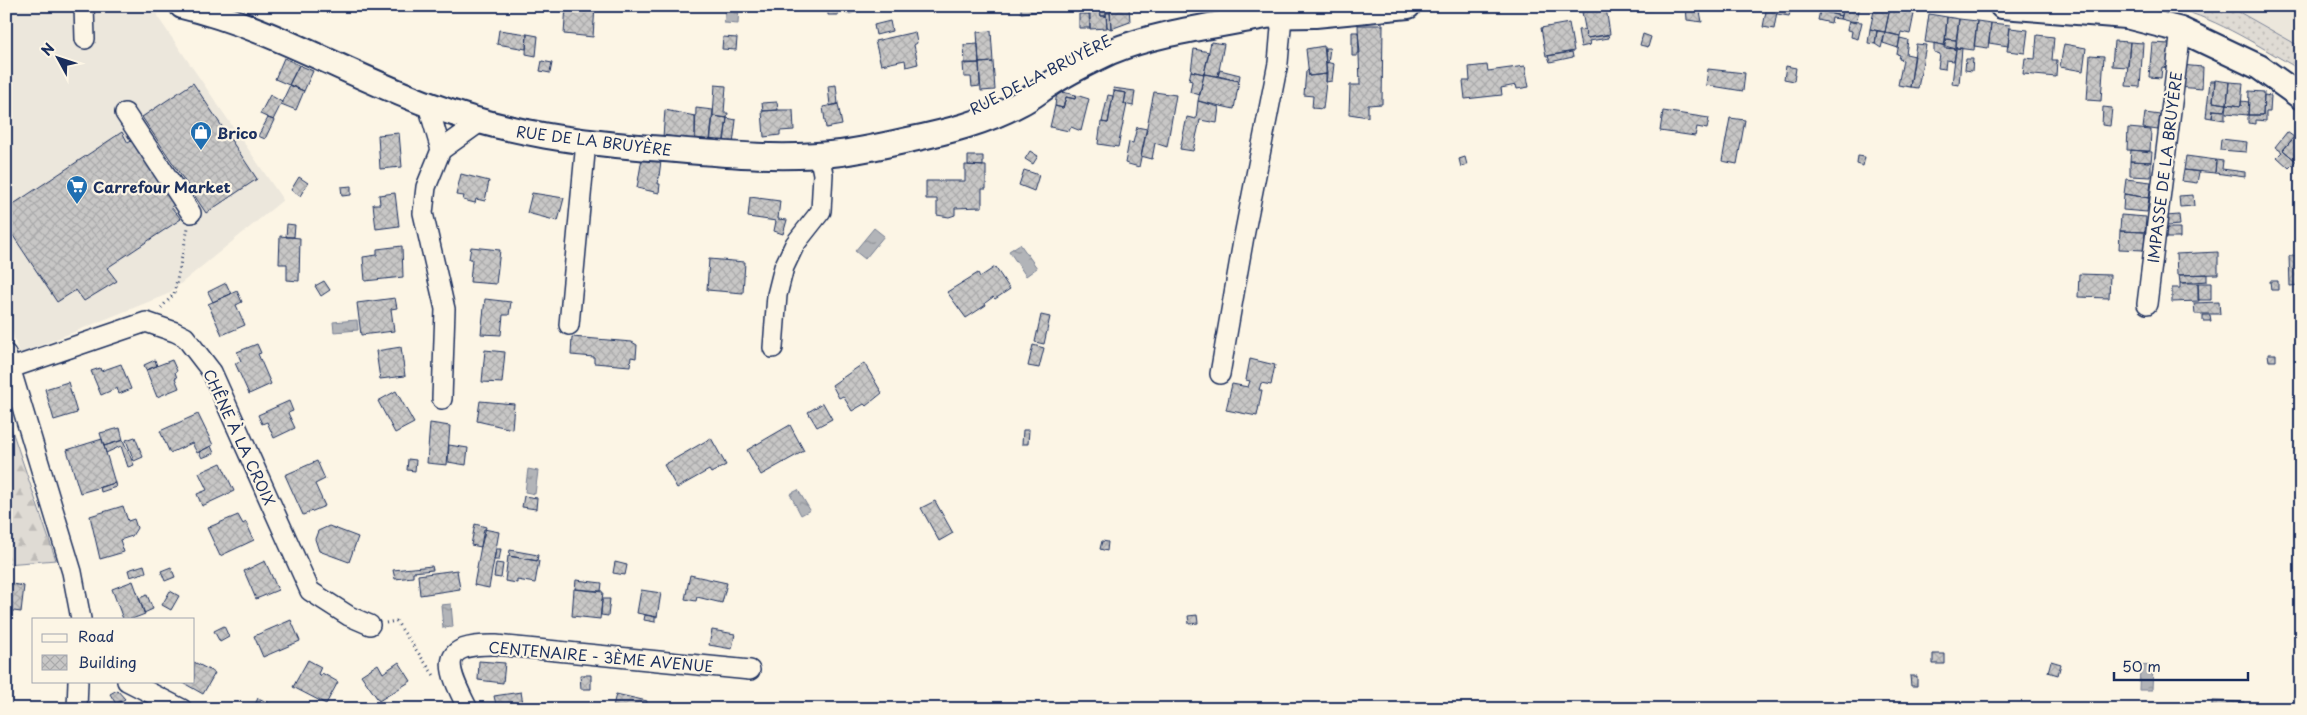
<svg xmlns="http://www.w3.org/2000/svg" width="2307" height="715" viewBox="0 0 2307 715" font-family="'Playpen Sans',sans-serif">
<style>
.built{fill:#ece7dc}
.grass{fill:url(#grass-dots);stroke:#7d8599}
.forest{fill:url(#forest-firs);stroke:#7d8599}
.water{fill:url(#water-ripples);stroke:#767f94}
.building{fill:url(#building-cross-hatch);stroke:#1b2f5e}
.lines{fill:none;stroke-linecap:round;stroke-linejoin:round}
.minor-casing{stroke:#1b2f5e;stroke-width:22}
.major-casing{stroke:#1b2f5e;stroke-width:28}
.path{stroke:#1b2f5e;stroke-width:3;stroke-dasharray:1 4;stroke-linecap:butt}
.minor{stroke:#fcf5e5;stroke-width:19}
.major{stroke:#fcf5e5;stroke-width:24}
.labels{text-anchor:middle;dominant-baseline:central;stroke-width:4.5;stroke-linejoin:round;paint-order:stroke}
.street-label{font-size:15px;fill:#1b2f5e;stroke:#fcf5e5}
.poi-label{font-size:15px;font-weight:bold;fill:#1b2f5e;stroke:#fcf5e5;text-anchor:start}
</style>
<defs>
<pattern id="grass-dots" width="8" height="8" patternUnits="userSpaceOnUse" patternTransform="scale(1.25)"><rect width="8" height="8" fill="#dfdbd4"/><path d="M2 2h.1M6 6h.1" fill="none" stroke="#bfbcb8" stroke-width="1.8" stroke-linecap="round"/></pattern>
<pattern id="forest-firs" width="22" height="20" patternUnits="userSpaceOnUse" patternTransform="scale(1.25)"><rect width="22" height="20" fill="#dfdbd4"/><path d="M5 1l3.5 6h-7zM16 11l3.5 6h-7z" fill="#bfbcb8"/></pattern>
<pattern id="water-ripples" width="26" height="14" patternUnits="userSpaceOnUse" patternTransform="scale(1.25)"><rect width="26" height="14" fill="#b2b4b8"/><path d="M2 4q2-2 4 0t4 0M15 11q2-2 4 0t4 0" fill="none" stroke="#909399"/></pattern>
<pattern id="building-cross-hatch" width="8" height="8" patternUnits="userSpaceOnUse" patternTransform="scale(1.25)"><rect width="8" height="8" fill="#c8c7c6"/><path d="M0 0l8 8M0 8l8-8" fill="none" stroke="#ababac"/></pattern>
</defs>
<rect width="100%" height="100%" fill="#fcf5e5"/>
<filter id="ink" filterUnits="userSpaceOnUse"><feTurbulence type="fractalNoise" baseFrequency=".02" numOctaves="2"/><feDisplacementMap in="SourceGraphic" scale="10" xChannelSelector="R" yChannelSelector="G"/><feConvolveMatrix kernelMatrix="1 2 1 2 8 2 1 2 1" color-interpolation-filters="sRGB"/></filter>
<g filter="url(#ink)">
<path class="built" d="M6,6H163L157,16L283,200L168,294L19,354L6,311Z
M2166,6H2301V72L2292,65L2225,27L2190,11Z"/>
<path class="grass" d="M2166,6H2242L2239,12L2301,47V72L2292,65C2252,42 2212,16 2166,6Z"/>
<path class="forest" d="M6,413L56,560L6,564Z"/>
<path class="water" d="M726,6H739L738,24L724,23Z
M874,228L884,236L865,259L855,251Z
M1020,244L1037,268L1026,276L1009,251Z
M357,320L358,330L334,332L333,322Z
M528,469L538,471L535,494L525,492Z
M798,490L810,510L801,515L790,494Z
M451,604L453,627L443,628L441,605Z
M2140,665L2153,666L2152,690H2139Z"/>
<path class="building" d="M566,6H595L593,37L564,34Z
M828,6H839L838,15H828Z
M846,6H864L865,10L847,14Z
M1021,6H1041L1042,11L1021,13Z
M1110,6H1129L1130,22L1111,29Z
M1129,6H1150V8H1130Z
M1639,6H1653V10L1640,11Z
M1686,6H1699L1702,22L1687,20Z
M1767,6H1778L1774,29L1763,27Z
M1821,6H1843L1841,16L1820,11Z
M1843,6H1860L1856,23L1840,19Z
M1875,6L1890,8L1885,32L1870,29Z
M1099,7L1101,16H1106L1107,28L1090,29V8Z
M1100,7H1106V16H1101Z
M1778,7L1791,9L1789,16L1777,14Z
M1606,8L1610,34L1587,38L1582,12Z
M1890,8L1914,14L1910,34L1901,32L1900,36L1885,32Z
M1820,11L1841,16L1840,19L1832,18L1831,23L1818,20Z
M1106,13H1110L1111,29L1107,27Z
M1079,14H1089L1090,28H1079Z
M1929,14L1947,17L1945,45L1925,42Z
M1947,17L1959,19L1956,40L1945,39Z
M1959,19L1977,21L1974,50L1956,48Z
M890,21L892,31L876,35L874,25Z
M1849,21L1862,22L1858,39L1851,37L1852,31L1847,30Z
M1977,21L1991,23L1988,48L1974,46Z
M1569,23L1574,51L1546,56L1541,28Z
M1991,23L2010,25L2008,46L1989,43Z
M1358,25H1383L1382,104L1368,105V117L1349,114L1350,85H1360Z
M2010,28L2028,30L2025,53L2007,51Z
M1585,29L1587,38L1608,35L1609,38L1589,41L1590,45L1581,47L1578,30Z
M1870,29L1877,31L1875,44L1868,43Z
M499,30L527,34L526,49L497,44Z
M991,31L993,62L979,63L977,32Z
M1877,31L1885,32L1881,48L1875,44Z
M915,32L917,43L914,45L918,64L906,67L905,60L881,65L875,41Z
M1352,32H1358L1360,53H1357V56H1352Z
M1885,33L1900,36L1898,48L1883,43Z
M527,34L538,36L536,56L526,54Z
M1643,34L1651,37L1648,47L1640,45Z
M2037,35L2054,37L2052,60H2057L2056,77L2023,74L2025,58L2035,59Z
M723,37L737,38L736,50L722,49Z
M1900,38L1908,40L1906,54L1915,56L1910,87L1898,85L1903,60L1899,59L1900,55L1897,54Z
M1945,39L1956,40V48H1962L1959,85L1952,84L1956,49L1944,48Z
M2114,41L2130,42L2128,67L2112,66Z
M1211,42L1224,44L1218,76L1204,74Z
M2130,42L2143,43L2140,87L2126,86Z
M1934,43L1956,49L1954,61L1946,60L1945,69L1938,68L1940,54L1934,52Z
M2152,43L2170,44L2168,68L2162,67L2161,78L2149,77Z
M978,44L979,63L965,64L964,45Z
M1916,44L1926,45L1918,88L1910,87Z
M2064,44L2086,48L2083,71L2060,67Z
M1324,46L1327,74L1309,76L1306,49Z
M1325,48H1330L1328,63L1326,62Z
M1194,49L1209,52L1204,74L1191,71Z
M1572,52L1573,57L1550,62L1548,56Z
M2090,55L2104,56L2101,101L2087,100Z
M284,58L299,65L289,85L275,79Z
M1966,59H1973L1972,71L1965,70Z
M542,61L552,63L550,73L540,71Z
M993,62L995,90L981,91L979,63Z
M1326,62L1334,64L1332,81L1326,82Z
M963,63H979L980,86L972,87L971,77H964Z
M299,65L313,71L304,91L289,85Z
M1487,65L1488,71L1525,66L1529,87L1517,89L1516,85L1501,88L1502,95L1465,99L1463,81H1470L1469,67Z
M2180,65L2203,67L2202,89L2178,87Z
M1786,66L1796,68L1794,81L1784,79Z
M1708,69L1745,73L1743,91L1706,85Z
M1220,70L1240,75L1239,81L1218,76Z
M1308,70L1309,76L1327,74L1323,109L1312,108L1313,96L1304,95L1306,71Z
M1191,71L1204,74L1200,95L1190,92L1192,81L1189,80Z
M1204,74L1239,81L1234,109L1198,101Z
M2215,80L2229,82L2227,104L2213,102Z
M2210,81H2215L2213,102L2227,104L2225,111L2213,110L2212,118L2206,117Z
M2229,82L2243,83L2241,106L2227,104Z
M193,83L257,179L206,213L142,117Z
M290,85L304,91L296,110L281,104Z
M715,85L726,86L724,113H728L727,118L713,116Z
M836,85L838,104L830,106L828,86Z
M1113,88L1135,91L1133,106L1124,104L1126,93L1114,91Z
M1057,91L1076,95L1075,99L1066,97L1063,108L1055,106Z
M1114,91L1126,93L1124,104H1127L1118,147L1098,144L1101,122L1108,123Z
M2249,91L2264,92L2263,115H2248Z
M1154,92L1176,95L1167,147L1155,143L1152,159L1141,156Z
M270,95L282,102L273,120L260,114Z
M1076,95L1089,99L1081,131L1071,127L1069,131L1050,127L1055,106L1063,108L1066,97L1075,99Z
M1108,95L1113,96L1108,123L1102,122Z
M2264,95L2271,96L2270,112H2266V121L2256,120V124L2248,123V115H2263Z
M1198,101L1219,107L1217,123L1200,120L1193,151L1180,149L1187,117L1196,119Z
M2241,101L2249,102L2248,115L2226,113L2227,104L2241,106Z
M777,102L778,110L763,111L762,103Z
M838,104L842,125L826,128L823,107Z
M2103,107L2112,108L2110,126L2102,125Z
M696,108L713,110L710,140L695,138Z
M665,110L695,116V142L663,137Z
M778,110H793L794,130L780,131V135L764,137L762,111Z
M2213,110L2225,111V120L2212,118Z
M1663,111L1709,118L1707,129L1697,127L1695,136L1660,131Z
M2145,113L2160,115L2158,130L2143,128Z
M713,116L727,118L723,145L710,144Z
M268,118L274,120L265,139L258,136Z
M727,118L736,120L733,144L724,143Z
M1730,118L1745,120L1737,164L1722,161Z
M1137,127L1147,129L1139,167L1125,163L1129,142L1133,143Z
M2128,128L2151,130L2150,151L2127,150Z
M122,132L128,143L133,140L179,202L171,207L181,219L107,268L117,281L84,301L76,290L57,302L6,225V209Z
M2287,132L2294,137L2283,150L2296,161L2289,168L2277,157L2282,152L2275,147Z
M2299,132L2301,155L2296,161L2283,150Z
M399,133L402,167L380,169L378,135Z
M2221,139L2247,142L2246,152L2220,150Z
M2131,150L2152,152L2151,162L2130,161Z
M1030,151L1038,156L1033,164L1025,159Z
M968,156H983V166L968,165Z
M1858,156L1865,157L1863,166L1857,164Z
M2186,156L2216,160L2215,173L2184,170Z
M1465,157L1467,165L1461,167L1459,159Z
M642,158L661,161L658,184H660L659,193L637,188Z
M2216,160L2223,161L2222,169L2245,172V177L2215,173Z
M2130,161L2151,162V177L2130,176Z
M965,165L986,166V189H982V207L955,208V215L949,217L937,215V199H926V181H965Z
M1024,170L1039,175L1034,191L1019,185Z
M2184,170L2199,172L2197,183L2182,181Z
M461,174L489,181L485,201L476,199L475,203L463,200L464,196L456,195Z
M299,177L308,183L300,196L291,190Z
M2126,179L2151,182L2149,198L2124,194Z
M351,186V195L342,196L341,187Z
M395,193L399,226L376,229L373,204H380L379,195Z
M532,193L564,198L558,221L527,213Z
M2124,194L2149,198L2147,212L2123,210Z
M2193,195L2194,206L2180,207L2179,196Z
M750,197L780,201L778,219L787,220L783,234L774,231L776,221L748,217Z
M2121,215L2146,217L2145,232L2120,231Z
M2179,215L2180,225L2167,226L2166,216Z
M287,224L295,225L294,237H286Z
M2166,228H2180V238H2166Z
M2120,231L2145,232L2144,250L2119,249Z
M280,236L300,238L299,281L287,280V264H279Z
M402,246L403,277L365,281L363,257L377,255V249Z
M471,247L500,250L496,284L470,282L472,259H469Z
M2218,252V274L2177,275L2176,254Z
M2289,256H2301V285L2290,286Z
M709,259L745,262L743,293L707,290Z
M995,267L1010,289L995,299L993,297L985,303L986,305L966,318L947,292L978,273L980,277Z
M2079,274L2110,275L2109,298L2078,297Z
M2207,274V281L2180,283L2179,275Z
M324,281L330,290L321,296L315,286Z
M2270,281H2278V290H2271Z
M226,283L231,294L213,302L208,292Z
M2180,283H2198L2199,301L2172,302V288H2180Z
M2198,283H2211V300H2198Z
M237,291L242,302L236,305L245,325L222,335L208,304Z
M395,298L397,308L391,309L394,331L361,335L357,303Z
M485,299L511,302L509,315H503L501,335L481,334Z
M2219,302L2220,314H2195L2194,303Z
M1041,315L1050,317L1044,344L1035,342Z
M2203,315H2210L2211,321H2203Z
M572,337L632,342L637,345L636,358L631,357L630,366L594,363V357L571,355Z
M257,344L261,353L258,354L271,384L249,394L235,363L241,361L237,352Z
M1033,345L1044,348L1039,368L1028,366Z
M401,347L405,376L380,379L376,351Z
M485,350L505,352L502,383L482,382Z
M2268,354H2276V361H2269Z
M1250,359L1275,365L1271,385L1261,383L1259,390H1262L1257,416L1226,410L1232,384L1248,387L1250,381L1246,380Z
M155,360L157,366L146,370L144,365Z
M172,360L177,371L175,372L177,378H175L179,388L157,397L146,370Z
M864,363L882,393L866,406L864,404L852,411L843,396L839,398L832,385Z
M121,364L131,389L119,394L117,388L101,395L91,371L100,368L101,371Z
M68,382L77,413L54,420L45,389Z
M396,391L414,423L395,433L378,401Z
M289,401L293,411L288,413L295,428L274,438L267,422L262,424L258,415Z
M480,401L514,404L512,429L477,421Z
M823,403L832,419L817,427L808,412Z
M198,414L213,445L197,453L192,443L170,453L160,431Z
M430,423L450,426L447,465L427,463Z
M790,425L804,451L761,475L747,450Z
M120,428L123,440L104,446L100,433Z
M1023,430H1029L1028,444H1022Z
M135,437L143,457L134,461L126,440Z
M711,438L726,465L711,473L709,470L677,488L664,465Z
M102,439L115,483L80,493L67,450Z
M123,440L134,465L128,467L121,446L106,453L104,446Z
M449,445L468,448L466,465L448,462Z
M211,446L214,453L202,458L199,452Z
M408,459L416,460L415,471L407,470Z
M317,461L325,479L315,484L325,506L303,515L285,475Z
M221,463L234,491L202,506L197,494L207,490L199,473Z
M115,483L116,487L101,492L100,487Z
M524,496L537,498L536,509L522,507Z
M935,501L953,533L939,541L921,508Z
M123,506L128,521L134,519L137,528L132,536L120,540L124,552L100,559L90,516Z
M238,515L243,524L246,522L254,540L220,556L207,528Z
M475,524L486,527L481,547L471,545Z
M329,526L358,537L349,562L319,551L315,539L318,531Z
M484,529L499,532L489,588L474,585Z
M1102,541L1108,542L1107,551L1100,549Z
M496,549H501L499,560H494Z
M510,550L538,555L537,561L509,556Z
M508,556L539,561L535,583L517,580V583L505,581Z
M265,561L278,590L256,599L244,571Z
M615,562L627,565L625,575L613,573Z
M496,563L503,564L501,578L494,577Z
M144,565L146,572L130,577L128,570Z
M432,566L433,570L413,572V577L395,579L393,570Z
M171,567L175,577L165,581L161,571Z
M457,570L460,589L420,595L418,575Z
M690,575L727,583L722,603L697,597L696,601L685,599Z
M576,580L602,583L601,591L575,589Z
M133,581L145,614L132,619H123L112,589Z
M6,583L24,586L21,612L6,610Z
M574,589L603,592L600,619L572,616Z
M641,590L661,593L657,617L637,613Z
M170,591L179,596L171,610L162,605Z
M147,595L153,609L144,613L139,598Z
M602,599H610L608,616L601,615Z
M645,615L655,617V622L644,620Z
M1197,615L1198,623L1189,624L1188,616Z
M291,620L300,641L263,657L254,636Z
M224,626L229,637L220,642L214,631Z
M712,630L735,634L732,649L709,645Z
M1933,654H1945V664H1933Z
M308,660L321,667L318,674L320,676L322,673L338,682L326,704L293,687Z
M479,661L505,663L503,683L478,680Z
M2051,661L2061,664L2058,675L2048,672Z
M194,662L215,673L203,694L180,681H194Z
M399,662L411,681L379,701L361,675L378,664L383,673Z
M580,675H591V689H581Z
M1910,676H1917V686H1911Z
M117,690L125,699L116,704L110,694Z
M521,692L524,709H497L494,696Z
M616,694L647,701L646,709L613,706Z
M258,698L267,702L263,709H253Z
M2212,701L2244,702V709H2212Z
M267,702L281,709H263Z"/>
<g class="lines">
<g class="minor-casing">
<path id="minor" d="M84,6L85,39
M428,105L441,150L426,187L423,213L445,309L442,399
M125,113L191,213
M441,150L480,122
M2147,304L2181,30
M569,325L586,142
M773,348L777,295L784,267L795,244L821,211L823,174L819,154
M6,354L72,572L81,619
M11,368L146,322L175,332L185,337L212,372L310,591L349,616L370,625
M1220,374L1244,236L1278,63L1282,16
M127,681L182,709
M77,709L78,681
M468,709C446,666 437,644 496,645L750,670"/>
</g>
<g class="major-casing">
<path id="major" d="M182,6C270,27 346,74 430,105C508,134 582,143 664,149C722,154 783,160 841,153C863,150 886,145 908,140C947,132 986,122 1021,103C1033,97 1043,88 1055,81C1072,70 1091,61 1110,52C1158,32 1215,26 1266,16
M2002,6L2126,16L2181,30L2259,67L2301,97
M1250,16L1315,15L1408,6"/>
</g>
<path class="path" d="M161,308L174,294L188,228
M386,623L396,621L435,677"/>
<use href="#minor" class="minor"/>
<use href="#major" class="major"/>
</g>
</g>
<defs>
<g id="shop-pin" transform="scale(1.125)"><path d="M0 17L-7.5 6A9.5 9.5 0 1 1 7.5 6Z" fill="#1f6fb2" stroke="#fcf5e5"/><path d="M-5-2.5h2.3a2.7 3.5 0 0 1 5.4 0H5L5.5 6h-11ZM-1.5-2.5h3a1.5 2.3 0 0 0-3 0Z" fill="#fff"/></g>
<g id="supermarket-pin" transform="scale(1.125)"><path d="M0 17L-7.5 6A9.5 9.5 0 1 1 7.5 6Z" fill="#1f6fb2" stroke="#fcf5e5"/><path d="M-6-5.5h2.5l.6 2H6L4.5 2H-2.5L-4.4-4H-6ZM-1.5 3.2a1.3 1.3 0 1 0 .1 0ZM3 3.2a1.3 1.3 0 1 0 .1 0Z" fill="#fff"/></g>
</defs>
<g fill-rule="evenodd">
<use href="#shop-pin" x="201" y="132"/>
<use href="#supermarket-pin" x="77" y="186"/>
</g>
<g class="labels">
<g class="street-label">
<text transform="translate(1040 74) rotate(-27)">RUE DE LA BRUYÈRE</text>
<text transform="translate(594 140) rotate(7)">RUE DE LA BRUYÈRE</text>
<text transform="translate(2164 167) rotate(-83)">IMPASSE DE LA BRUYÈRE</text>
<text transform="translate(240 437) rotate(65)">CHÊNE À LA CROIX</text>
<text transform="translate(601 656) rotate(5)">CENTENAIRE - 3ÈME AVENUE</text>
</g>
<g class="poi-label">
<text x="217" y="132">Brico</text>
<text x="93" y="186">Carrefour Market</text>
</g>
</g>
<rect width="2307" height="715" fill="none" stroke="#fcf5e5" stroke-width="25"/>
<rect x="12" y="12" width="2282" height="690" fill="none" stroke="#1b2f5e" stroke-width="2" filter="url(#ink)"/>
<rect x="32" y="618" width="162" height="65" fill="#fcf5e5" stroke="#a2a6af"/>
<rect x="42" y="634" width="25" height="8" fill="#fcf5e5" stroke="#a2a6af"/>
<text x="78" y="642" font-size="15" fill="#1b2f5e">Road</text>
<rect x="42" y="655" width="25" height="15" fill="url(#building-cross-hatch)" stroke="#a2a6af"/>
<text x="78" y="668" font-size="15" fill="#1b2f5e">Building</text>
<g transform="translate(58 58) rotate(310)" stroke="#fcf5e5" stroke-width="4" paint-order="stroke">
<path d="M0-4L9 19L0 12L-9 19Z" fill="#1b2f5e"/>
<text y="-8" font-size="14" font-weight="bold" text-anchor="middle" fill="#1b2f5e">N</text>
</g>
<path d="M2114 672v8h134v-8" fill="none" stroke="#1b2f5e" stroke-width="2.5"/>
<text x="2122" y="672" font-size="15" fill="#1b2f5e" stroke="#fcf5e5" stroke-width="4" paint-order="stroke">50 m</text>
</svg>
